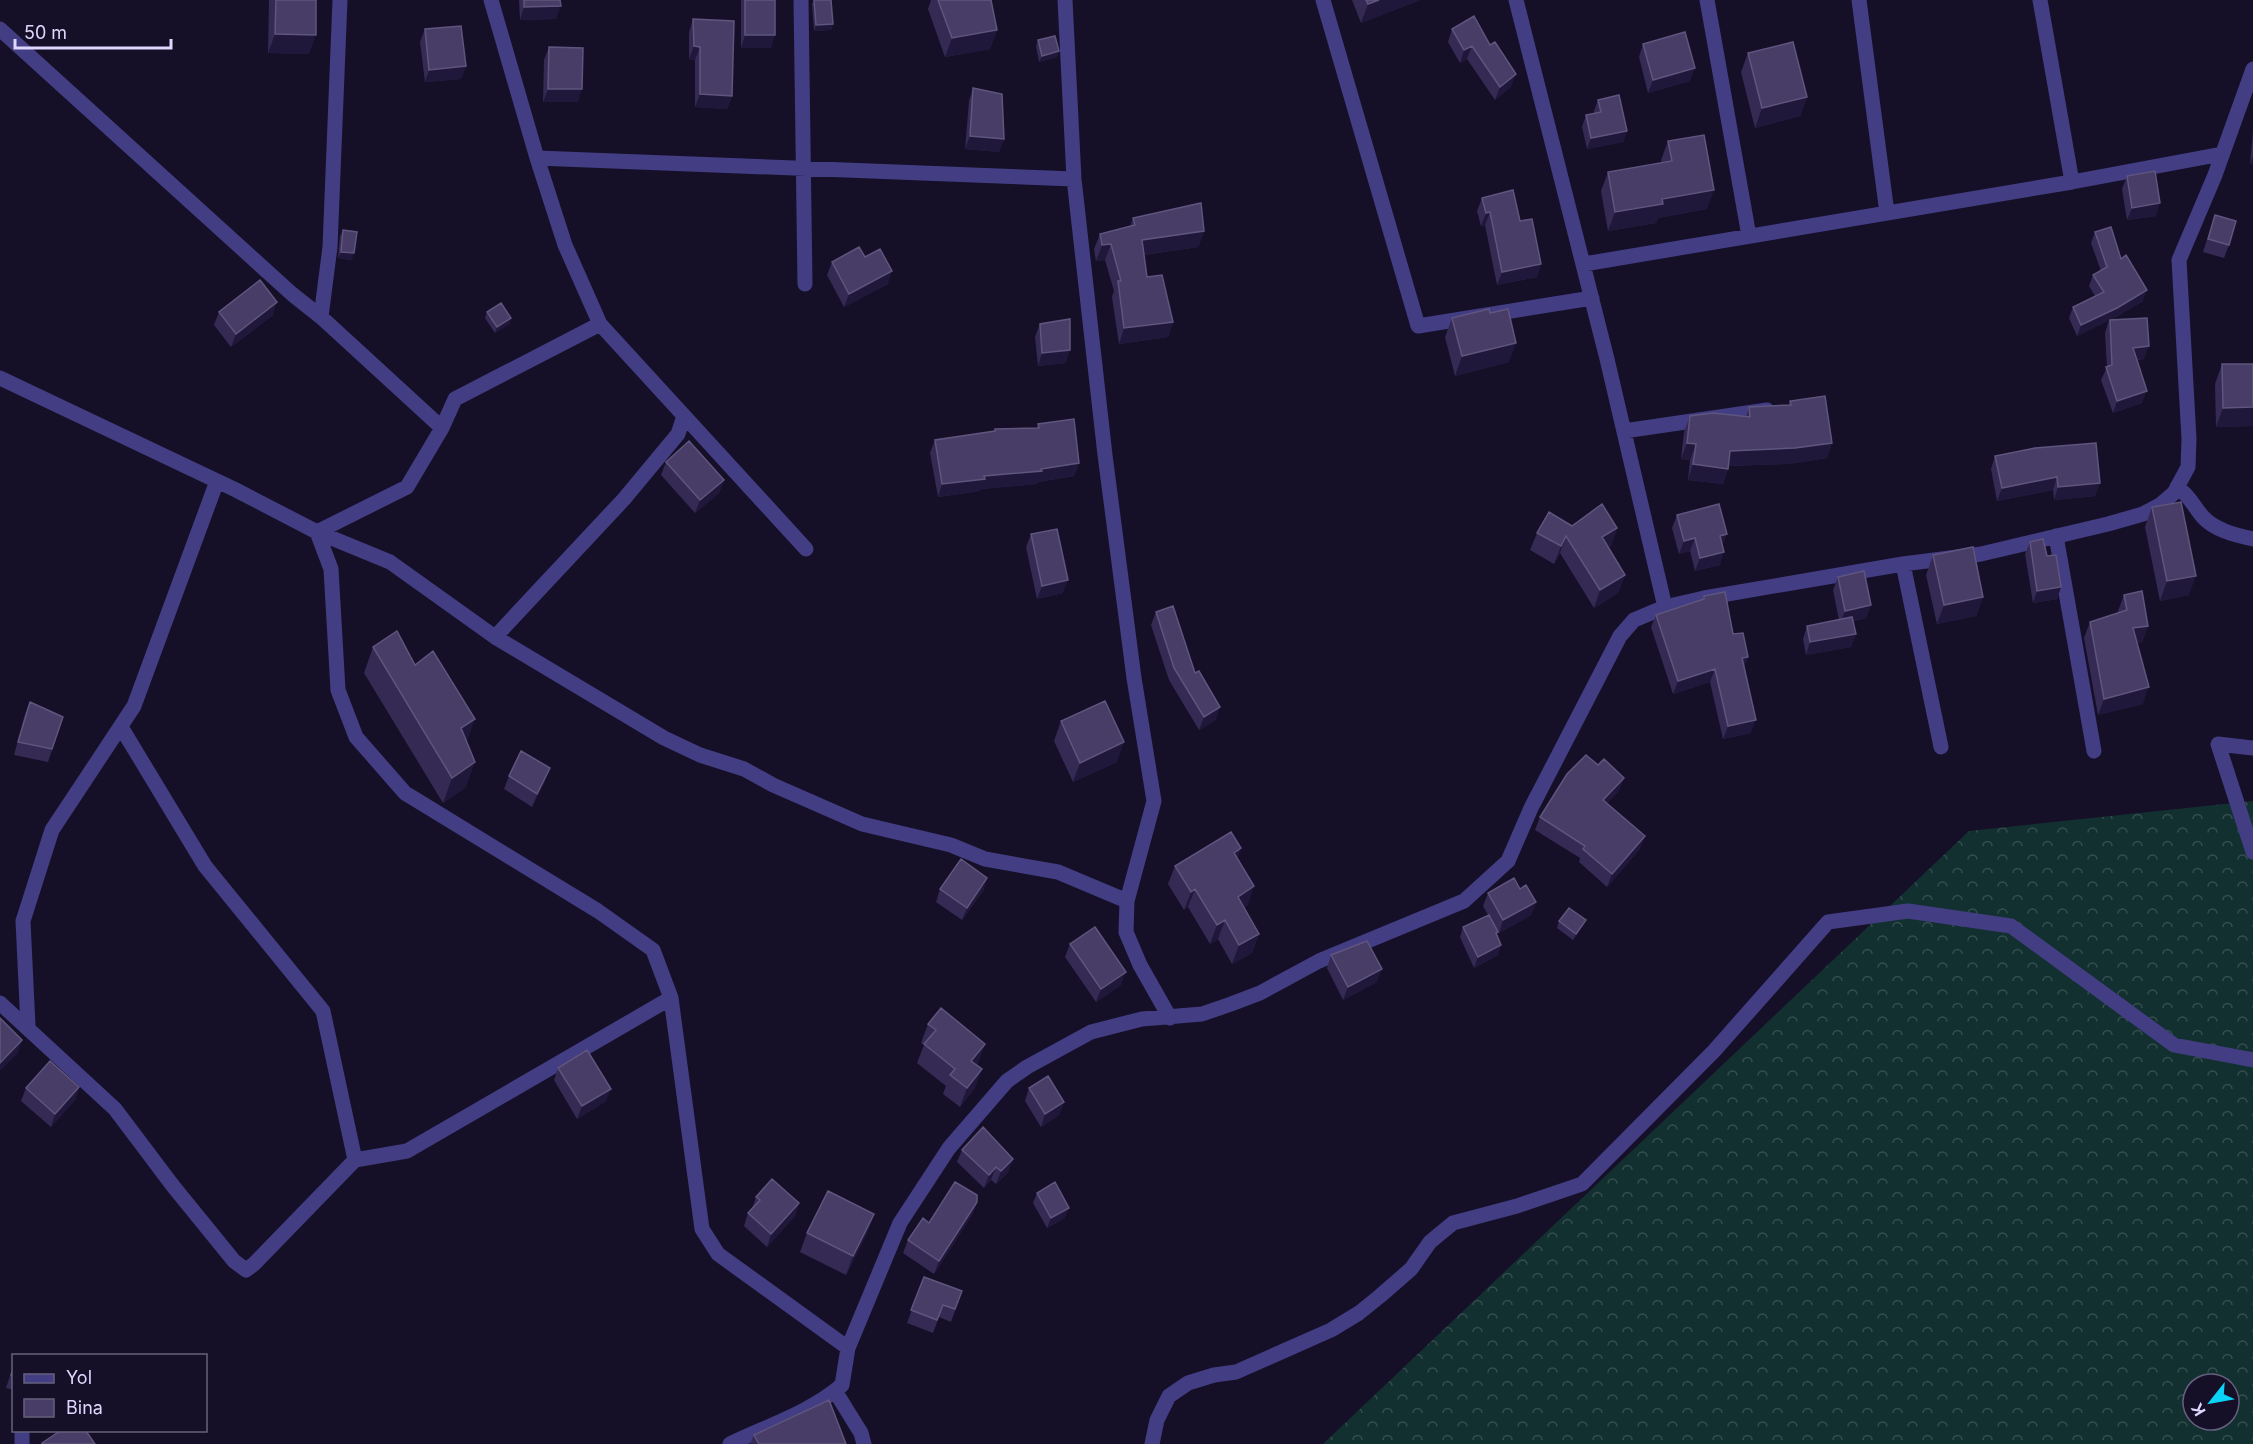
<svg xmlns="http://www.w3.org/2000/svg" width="2253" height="1444" viewBox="0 0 2253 1444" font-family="Inter,sans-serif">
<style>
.forest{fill:url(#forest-crowns);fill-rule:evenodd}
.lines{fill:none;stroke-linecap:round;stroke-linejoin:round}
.minor{stroke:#433d84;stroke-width:15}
.wall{fill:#352a54}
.shaded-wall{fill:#20183a}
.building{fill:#473d66;stroke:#5f557e;stroke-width:1.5}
</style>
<defs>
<pattern id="forest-crowns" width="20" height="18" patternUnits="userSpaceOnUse" patternTransform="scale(1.5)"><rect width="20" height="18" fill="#133030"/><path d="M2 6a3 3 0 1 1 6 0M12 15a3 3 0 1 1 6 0" fill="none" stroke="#354d4f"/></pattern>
</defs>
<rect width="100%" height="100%" fill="#151027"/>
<path class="forest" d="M2253,801V1444H1323L1969,831ZM2193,1384H2229V1420H2193Z"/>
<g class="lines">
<path class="minor" d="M491,0L537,158L1074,179
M801,0L805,284
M1065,0L1074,179L1105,455L1134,678L1154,801L1127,901L1126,932L1140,965L1170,1018
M1323,0L1418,326L1592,298
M1516,0L1607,359L1665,607
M1707,0L1749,236
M1859,0L1887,213
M2040,0L2072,182L2222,154
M0,29L292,294L321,317L330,247L340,0
M537,158L565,245L600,324L806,549
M1584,264L2072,182
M321,317L442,428L455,399L600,324
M0,378L236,490L317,532L331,569L338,690L356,737L405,793L598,911L653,950L671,998L702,1229L718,1254L848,1348
M1624,431L1767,410
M2177,487C2189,495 2193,505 2202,516C2214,530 2235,535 2253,539
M317,532L390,562L495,637L664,738L700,755L744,769L773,785L862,824L951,845L985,859L1058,872L1127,901
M317,532L407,487L442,428
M2056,536L2094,751
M1903,564L1941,747
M495,637L624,499L678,434L684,416
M2253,748L2218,744L2253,852
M0,1003L115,1109L173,1186L234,1261L246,1270L254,1264L355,1160L323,1011L205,866L121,727
M28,1026L23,921L52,830L134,706L217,481
M355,1160L407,1151L671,998
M835,1391L861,1433L864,1444
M22,1430V1444
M730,1444C767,1426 811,1412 842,1385L848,1348L900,1223L949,1148L1007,1081L1027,1067L1091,1032L1142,1019L1202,1014L1231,1004L1260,993L1319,961L1464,901L1508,861L1531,808L1620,636L1634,620L1665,607L1704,598L1903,564L1981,554L2108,524L2143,514L2160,505L2174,493L2188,467L2189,439L2179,260L2215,175L2253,69
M1152,1444L1157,1420L1169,1396L1188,1383L1214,1375L1236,1372L1331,1330L1359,1313L1380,1296L1411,1269L1430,1242L1453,1223L1517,1206L1582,1184L1714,1051L1828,922L1908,911L2011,926L2174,1045L2253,1060"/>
</g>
<path class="wall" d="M269,0H316L309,54L268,53Z
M519,0H560L556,19L520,20Z
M741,0H775L771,48H741Z
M814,0H831L833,24L831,30L814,31L812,4Z
M931,0H991L997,30L990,49L945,57L928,9Z
M1352,0H1420L1361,23Z
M693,19L732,96L727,109L695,107V60L689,59V32Z
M425,29L466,66L461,79L425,82L420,42Z
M1452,29L1490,45L1511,87L1495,100L1467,59L1460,63L1448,42Z
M1038,40L1059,51L1057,57L1039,62L1036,46Z
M1643,44L1690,81L1648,93L1639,57Z
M549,47L578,102H543L544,60Z
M1748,53L1807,97L1800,116L1755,128L1741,72Z
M973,88L1004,139L999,152L965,149L969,101Z
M1598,100L1627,131L1623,142L1587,149L1582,127L1586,115L1594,114V111Z
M2253,132V164H2250Z
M1668,141L1707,209L1658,218L1656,223L1608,231L1601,191L1608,172L1662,163L1661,160Z
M2127,176L2156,216L2127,220L2122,189Z
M1482,198L1520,221L1541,264L1537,277L1497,285L1485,225L1481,226L1477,211Z
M2215,215L2229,245L2224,258L2203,252Z
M1133,218L1204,231L1198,247L1144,255L1147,277L1173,322L1168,337L1119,344L1112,297L1114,291L1105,260L1096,261L1094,249L1100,234L1130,227Z
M343,230L352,260L338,258L340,236Z
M2095,232L2121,259L2143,301L2111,320L2144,359L2137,360L2142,403L2113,413L2101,380L2107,367L2105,333L2109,320L2077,336L2069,318L2073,307L2095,296L2089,286L2093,275L2101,271L2091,243Z
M865,257L888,284L844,307L827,275L832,262Z
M219,312L273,315L231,347L214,325Z
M487,312L511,318L509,324L495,333L485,318Z
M1490,313L1509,362L1455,376L1445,337L1452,318Z
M1040,324L1066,363L1038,366L1035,337Z
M2222,364H2253V426L2216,427L2215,384Z
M1790,401L1832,443L1827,458L1789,464L1729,466L1723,484L1688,480L1690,460L1681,459L1684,432L1690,416L1746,417L1749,407L1789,405Z
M1038,424L1079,463L1074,476L1038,482L1037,484L981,489L980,491L938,497L930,453L935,440L994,431L995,429L1037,428Z
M1995,456L2100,483L2095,496L2054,500L2053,490L1997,501L1991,469Z
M666,462L724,480L719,493L695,513L661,475Z
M2152,507L2189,595L2160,601L2145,527Z
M1677,515L1723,545L1720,565L1695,571L1690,551L1679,554L1672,528Z
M1572,526L1617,528L1611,546L1608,547L1625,575L1618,593L1594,608L1560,553L1554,564L1530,550L1537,533Z
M1031,534L1063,593L1037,599L1026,547Z
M2030,542L2047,556L2061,587L2057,599L2033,603L2025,554Z
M1933,555L1983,597L1976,616L1937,624L1926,575Z
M1838,577L1871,605L1866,618L1853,621L1856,634L1851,647L1806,655L1803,639L1807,626L1839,620L1833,590Z
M2124,595L2148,626L2142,642L2137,643L2143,704L2098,715L2084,638L2090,622L2118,613V611Z
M1704,596L1733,634L1748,657L1744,667L1751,733L1723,739L1710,682L1673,694L1651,627L1656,615L1703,600Z
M1156,612L1195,673L1216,720L1199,730L1169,680L1151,625Z
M373,647L415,665L467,742L466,787L443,803L364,673Z
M30,702L63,717L48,762L14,755L25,714Z
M1061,721L1117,762L1073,782L1054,741Z
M509,776L545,781L532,807L504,789Z
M1619,791L1607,803L1640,849L1607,887L1579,862L1580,858L1535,830L1540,817Z
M1238,859L1248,905L1244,907L1259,934L1252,953L1232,964L1218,939L1210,944L1188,907L1184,910L1168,884L1175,866Z
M987,878L983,891L962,920L936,902L940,889Z
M1520,889L1536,902L1531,915L1499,933L1495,927L1498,932L1497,935L1498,955L1474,968L1460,937L1463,927L1488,915L1483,906L1488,893Z
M1559,921L1583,926L1573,940L1557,928Z
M1070,944L1121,985L1096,1002L1065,957Z
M1331,955L1377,982L1343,1000L1327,968Z
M928,1024L985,1044L977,1065L975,1088L960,1107L943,1094L946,1086L917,1063L924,1045L921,1043Z
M558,1068L606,1101L577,1119L554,1080Z
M79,1087L75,1100L51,1127L21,1101L26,1088Z
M1029,1088L1064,1102L1059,1115L1041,1127L1025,1101Z
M962,1150L1013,1159L1008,1172L996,1184L991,1180L984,1188L957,1162Z
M1037,1193L1065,1218L1047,1228L1033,1203Z
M756,1197L799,1203L795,1216L767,1247L744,1226L748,1213L752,1209Z
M977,1202L972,1215L934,1274L903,1253L908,1240L929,1223Z
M874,1214L867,1233L846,1275L800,1252L807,1233Z
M924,1277L962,1291L951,1322L939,1317L933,1333L907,1323Z
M14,1364V1390L6,1388Z
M754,1435L846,1444H750Z"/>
<path class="shaded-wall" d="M1379,0H1420L1361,23L1368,4Z
M561,6L556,19L520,20L524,7Z
M833,24L831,30L814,31L816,25Z
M997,30L990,49L945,57L952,38Z
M275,34L316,35L309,54L268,53Z
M745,35H775L771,48H741Z
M694,46L700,47L695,60L689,59Z
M1472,46L1467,59L1460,63L1464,50Z
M1059,51L1057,57L1039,62L1042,56Z
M466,66L461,79L425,82L429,70Z
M1695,68L1690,81L1648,93L1653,80Z
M1516,74L1511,87L1495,100L1500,87Z
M548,89H582L578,102H543Z
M700,94L732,96L727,109L695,107Z
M1807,97L1800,116L1755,128L1762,108Z
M1627,131L1623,142L1587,149L1591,138Z
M970,136L1004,139L999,152L965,149Z
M2253,156V164H2250Z
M1714,190L1707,209L1658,218L1656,223L1608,231L1615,212L1662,199Z
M2160,203L2156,216L2127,220L2132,208Z
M1490,212L1485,225L1481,226L1486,213Z
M1204,231L1198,247L1136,256L1142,240Z
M1111,244L1105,260L1096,261L1102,245Z
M341,252L354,253L352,260L338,258Z
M1541,264L1537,277L1497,285L1502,272Z
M892,271L888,284L844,307L849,294Z
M2147,290L2143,301L2113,319L2077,336L2081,325Z
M277,302L273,315L231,347L236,334Z
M511,318L509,324L495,333L497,327Z
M1173,322L1168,337L1119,344L1124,328Z
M1516,343L1509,362L1455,376L1462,356Z
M2149,346L2144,359L2128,360L2133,348Z
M1070,350L1066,363L1038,366L1042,353Z
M2147,391L2142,403L2113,413L2117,401Z
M2253,407V426L2216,427L2223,408Z
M1687,443L1696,444L1690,460L1681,459Z
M1832,443L1827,458L1789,464L1725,466L1730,451Z
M1079,463L1074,476L1038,482L1037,484L981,489L980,491L938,497L942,484L984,476L1041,469Z
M1693,464L1728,469L1723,484L1688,480Z
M2057,477L2053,490L1997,501L2002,488Z
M724,480L719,493L695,513L700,500Z
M2100,483L2095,496L2054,500L2058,487Z
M1617,528L1611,546L1595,555L1602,537Z
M1727,534L1722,547L1720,536Z
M1566,536L1560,553L1554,564L1561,546Z
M1695,538L1690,551L1679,554L1684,541Z
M1724,552L1720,565L1695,571L1700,558Z
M1625,575L1618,593L1594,608L1600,590Z
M2196,576L2189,595L2160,601L2167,581Z
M1068,580L1063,593L1037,599L1042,586Z
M2061,587L2057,599L2033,603L2037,591Z
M1983,597L1976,616L1937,624L1944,605Z
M1871,605L1866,618L1840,623L1845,611Z
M2148,626L2142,642L2128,645L2133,628Z
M1856,634L1851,647L1806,655L1810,642Z
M1748,657L1743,670L1742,658Z
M1715,669L1710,682L1673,694L1678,681Z
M2149,687L2143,704L2098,715L2104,699Z
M1220,707L1216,720L1199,730L1204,717Z
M475,719L466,744L461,728Z
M1756,720L1751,733L1723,739L1728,726Z
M1124,742L1117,762L1073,782L1080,763Z
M475,762L466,787L443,803L452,778Z
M550,768L545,781L532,807L537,794Z
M1624,778L1619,791L1599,812L1603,800Z
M1645,836L1640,849L1607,887L1612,874Z
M1241,848L1235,867L1234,853Z
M987,878L983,891L962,920L967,908Z
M1254,886L1248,905L1231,915L1238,897Z
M1195,889L1188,907L1184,910L1191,892Z
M1536,902L1531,915L1499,933L1503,920Z
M1225,920L1218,939L1210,944L1217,925Z
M1586,920L1583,926L1573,940L1576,934Z
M1259,934L1252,953L1232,964L1239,945Z
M1501,945L1498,955L1474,968L1478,957Z
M1382,969L1377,982L1343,1000L1348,987Z
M1126,972L1121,985L1096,1002L1101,989Z
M22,1040L18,1053L0,1071V1063Z
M985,1044L978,1063L964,1080L971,1061Z
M982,1069L975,1088L960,1107L967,1088Z
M79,1087L75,1100L51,1127L55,1114Z
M611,1089L606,1101L577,1119L582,1106Z
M1064,1102L1059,1115L1041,1127L1045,1114Z
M1013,1159L1008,1172L996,1184L1001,1171Z
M996,1167L991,1180L984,1188L989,1175Z
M977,1202L972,1215L934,1274L939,1261Z
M799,1203L795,1216L767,1247L771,1234Z
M1069,1208L1065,1218L1047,1228L1051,1218Z
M874,1214L867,1233L846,1275L853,1256Z"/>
<path class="building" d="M276,0H316V35L275,34Z
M524,0H560L561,6L524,7Z
M745,0H775V35H745Z
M814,0H831L833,24L816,25Z
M938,0H991L997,30L952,38Z
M1366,0H1379L1368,4Z
M1474,16L1490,45L1495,42L1516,74L1500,87L1472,46L1464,50L1452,29Z
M693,19L734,21L732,96L700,94V47L694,46Z
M461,26L466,66L429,70L425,29Z
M1685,32L1695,68L1653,80L1643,44Z
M1055,36L1059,51L1042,56L1038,40Z
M1793,42L1807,97L1762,108L1748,53Z
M549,47L583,48L582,89H548Z
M973,88L1002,94L1004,139L970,136Z
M1619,95L1627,131L1591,138L1586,115L1601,112L1598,100Z
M1704,135L1714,190L1662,199L1663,204L1615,212L1608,172L1672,161L1668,141Z
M2155,171L2160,203L2132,208L2127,176Z
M1513,190L1520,221L1532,219L1541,264L1502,272L1490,212L1486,213L1482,198Z
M1201,203L1204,231L1142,240L1147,277L1162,275L1173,322L1124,328L1118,281H1121L1111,244L1102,245L1100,234L1135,225L1133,218Z
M2215,215L2236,221L2229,245L2208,239Z
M2111,227L2121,259L2126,255L2147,290L2117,308L2081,325L2073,307L2104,292L2093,275L2107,267L2095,232Z
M343,230L357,232L354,253L341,252Z
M859,247L865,257L880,249L892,271L849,294L832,262Z
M260,280L277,302L236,334L219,312Z
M501,303L511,318L497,327L487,312Z
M1489,309L1490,313L1508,309L1516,343L1462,356L1452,318Z
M2147,318L2149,346L2133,348L2147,391L2117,401L2106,367L2112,365L2110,320Z
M1070,319V350L1042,353L1040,324Z
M2222,364H2253V407L2223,408Z
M1825,396L1832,443L1795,448L1730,451L1728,469L1693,464L1696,444L1687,443L1690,416L1713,413L1750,417L1749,407L1791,405L1790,401Z
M1074,419L1079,463L1041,469L1042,471L984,476L985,479L942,484L935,440L995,431V429L1039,428L1038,424Z
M689,441L724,480L700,500L666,462Z
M2096,443L2100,483L2058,487L2057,477L2002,488L1995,456L2035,448Z
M2181,502L2196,576L2167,581L2152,507Z
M1602,504L1617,528L1602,537L1625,575L1600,590L1566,536L1561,546L1537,533L1549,512L1572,526Z
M1719,504L1727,534L1720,536L1724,552L1700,558L1695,538L1684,541L1677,515Z
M1057,529L1068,580L1042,586L1031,534Z
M2043,539L2047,556L2056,555L2061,587L2037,591L2030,542Z
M1973,547L1983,597L1944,605L1933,555Z
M1864,571L1871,605L1845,611L1838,577Z
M2142,591L2148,626L2133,628L2149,687L2104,699L2090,622L2127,610L2124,595Z
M1725,592L1733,634L1743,633L1748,657L1742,658L1756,720L1728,726L1715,669L1678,681L1656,615L1704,599V596Z
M1173,606L1195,673L1199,671L1220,707L1204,717L1174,668L1156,612Z
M1852,617L1856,634L1810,642L1807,626Z
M397,631L415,665L433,651L475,719L461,728L475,762L452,778L373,647Z
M1105,701L1124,742L1080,763L1061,721Z
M30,702L63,717L52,749L18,742Z
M521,751L550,768L537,794L509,776Z
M1586,755L1598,765L1604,759L1624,778L1603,800L1645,836L1612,874L1583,849L1585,846L1540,817L1567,774Z
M1231,832L1241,848L1234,853L1254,886L1238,897L1259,934L1239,945L1225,920L1217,925L1195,889L1191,892L1175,866Z
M961,859L987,878L967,908L940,889Z
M1514,878L1520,889L1526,885L1536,902L1503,920L1488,893Z
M1569,908L1586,920L1576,934L1559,921Z
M1489,915L1498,932L1496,933L1501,945L1478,957L1463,927Z
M1095,927L1126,972L1101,989L1070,944Z
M1367,941L1382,969L1348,987L1331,955Z
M941,1008L985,1044L971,1061L982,1069L967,1088L950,1075L955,1069L924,1044L936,1030L928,1024Z
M0,1018L22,1040L0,1063Z
M587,1050L611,1089L582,1106L558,1068Z
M50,1061L79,1087L55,1114L26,1088Z
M1048,1076L1064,1102L1045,1114L1029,1088Z
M983,1127L1013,1159L1001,1171L996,1167L989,1175L962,1150Z
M772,1179L799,1203L771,1234L748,1213L760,1200L756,1197Z
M955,1182L977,1195V1202L939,1261L908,1240L923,1218L929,1223Z
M1055,1182L1069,1208L1051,1218L1037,1193Z
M828,1191L874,1214L853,1256L807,1233Z
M924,1277L962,1291L955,1309L943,1305L937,1320L911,1310Z
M14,1367V1376L11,1375Z
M829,1400L846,1444H759L754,1435Z
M60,1431H86L95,1444H43L42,1443Z"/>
<rect x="12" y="1354" width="195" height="78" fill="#151027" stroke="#65607d" stroke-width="1.5"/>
<rect x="24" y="1374" width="30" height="9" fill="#433d84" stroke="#65607d" stroke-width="1.5"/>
<text x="66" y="1384" font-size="18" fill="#ded7fe">Yol</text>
<rect x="24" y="1399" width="30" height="18" fill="#473d66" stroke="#65607d" stroke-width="1.5"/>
<text x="66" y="1414" font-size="18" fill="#ded7fe">Bina</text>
<g transform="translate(2211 1402) rotate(239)"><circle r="28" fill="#151027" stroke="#65607d" stroke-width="1.5"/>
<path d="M0-4.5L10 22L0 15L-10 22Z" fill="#09d3f7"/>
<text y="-9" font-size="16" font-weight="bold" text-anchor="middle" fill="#ded7fe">K</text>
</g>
<path d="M15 39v9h156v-9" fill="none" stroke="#ded7fe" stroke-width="3"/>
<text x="24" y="39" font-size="18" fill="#ded7fe" stroke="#151027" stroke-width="4.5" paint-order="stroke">50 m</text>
</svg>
